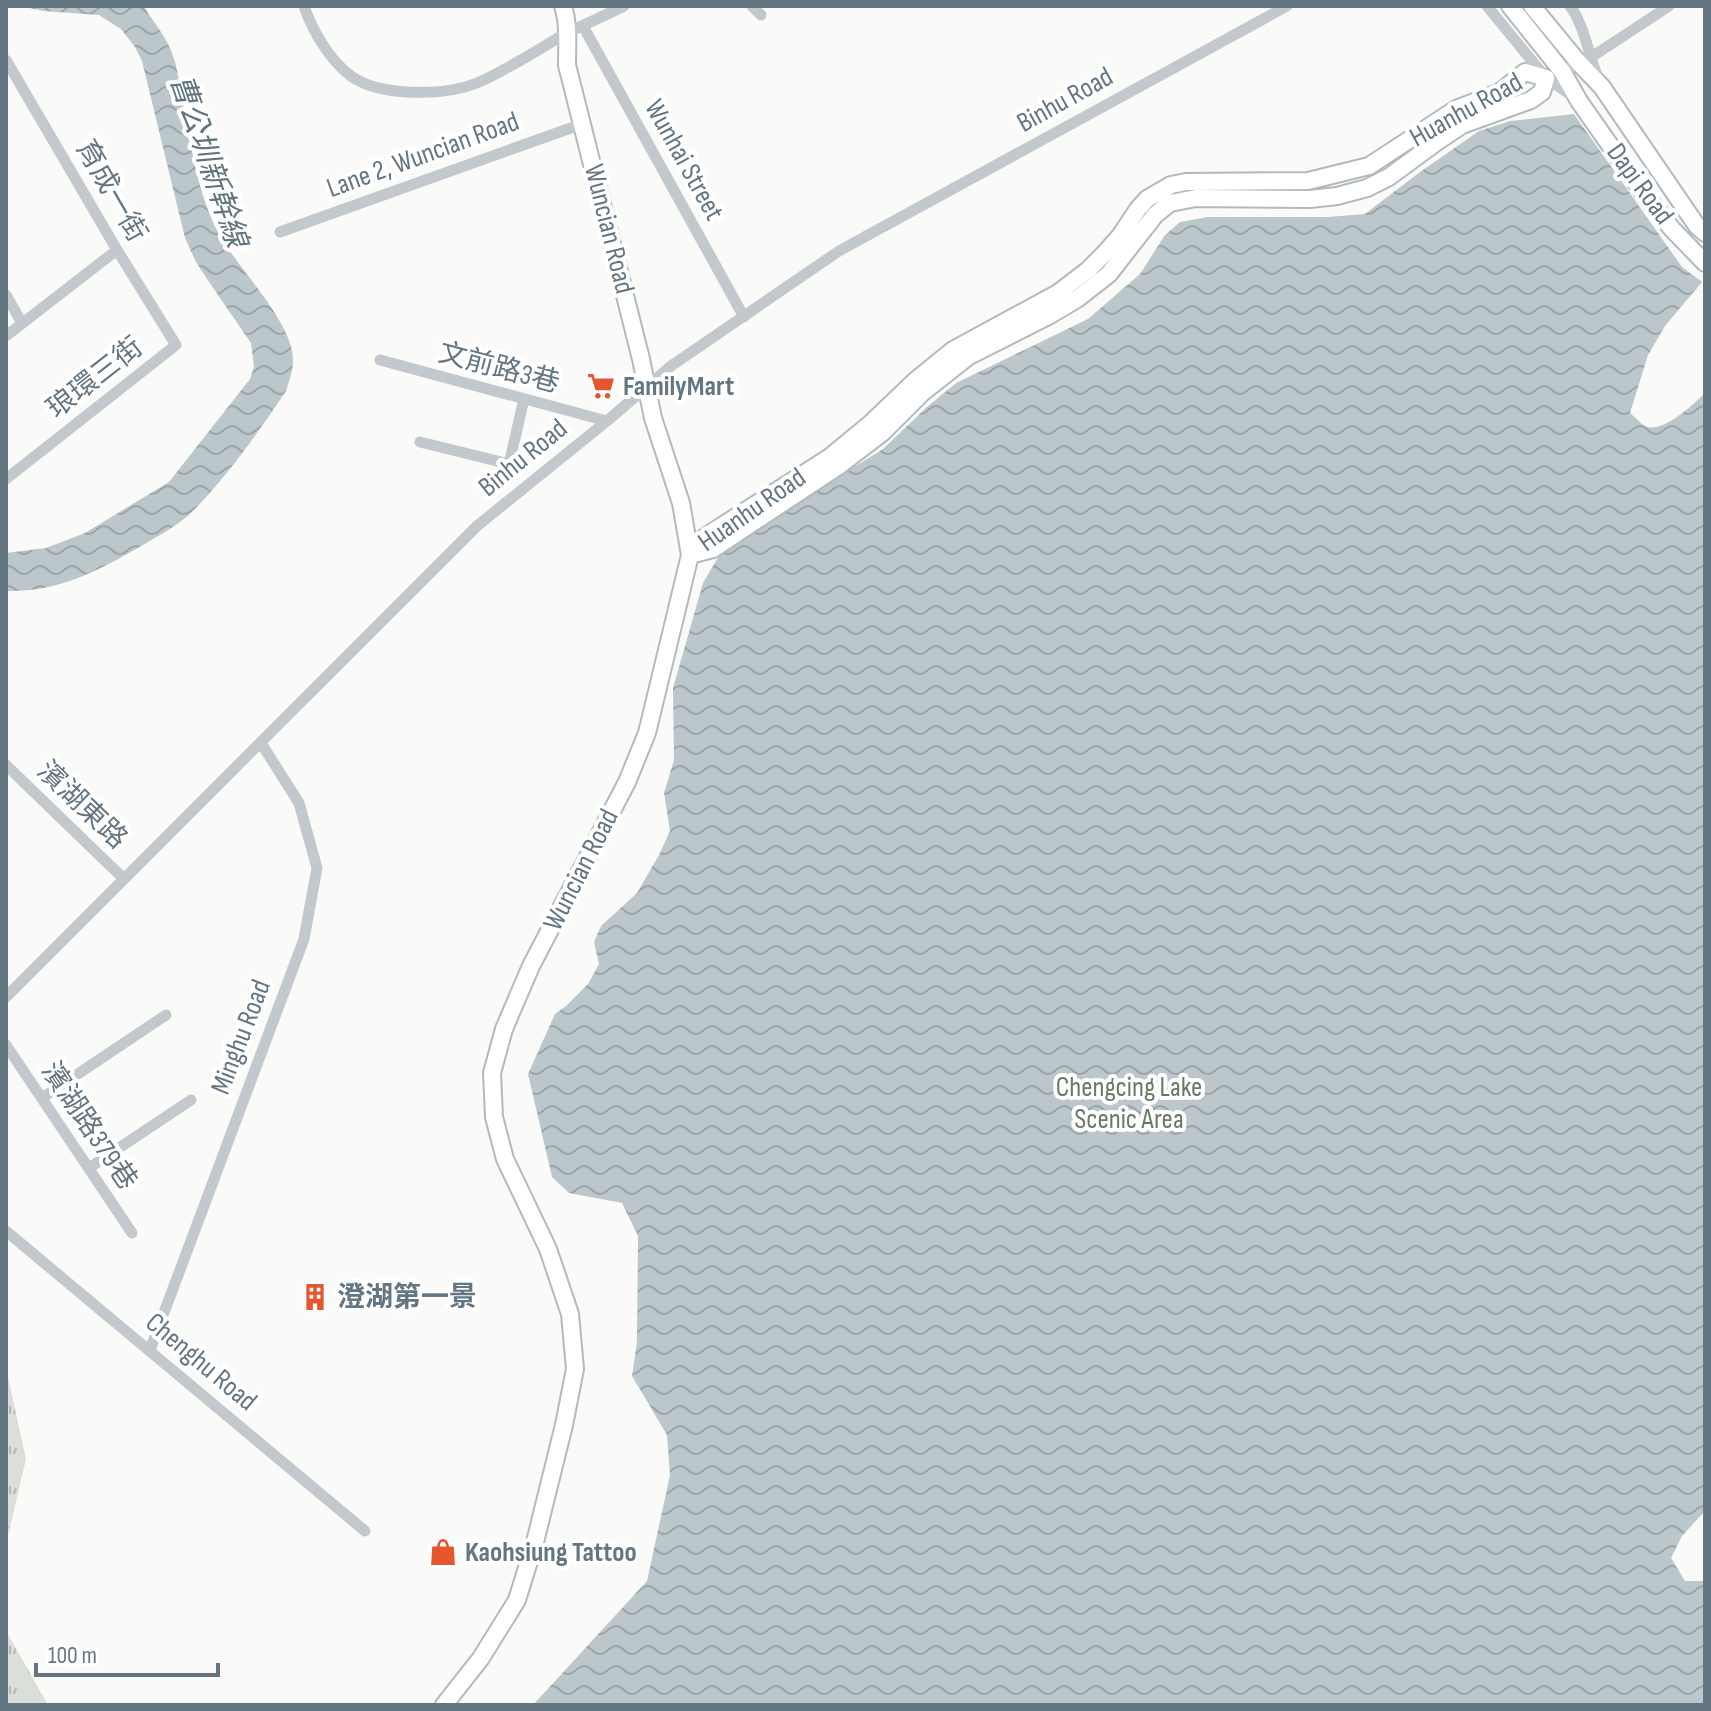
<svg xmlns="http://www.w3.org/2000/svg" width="1711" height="1711" viewBox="0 0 1711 1711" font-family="'Sofia Sans Condensed','Noto Sans TC',sans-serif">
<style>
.grass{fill:url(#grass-tufts)}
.water{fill:url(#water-waves)}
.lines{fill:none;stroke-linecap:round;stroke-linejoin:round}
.secondary-casing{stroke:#b3babf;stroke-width:20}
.street{stroke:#c3c8cc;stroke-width:11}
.secondary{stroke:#fff;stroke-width:16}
.labels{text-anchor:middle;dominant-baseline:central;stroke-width:8;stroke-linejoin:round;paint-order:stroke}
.street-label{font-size:28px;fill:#657683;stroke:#fff}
.poi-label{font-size:28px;font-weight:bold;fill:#657683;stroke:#fff;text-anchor:start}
.park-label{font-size:28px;fill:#687a64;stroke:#fff}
.water-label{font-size:30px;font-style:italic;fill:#60757c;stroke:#fff}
</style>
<defs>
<pattern id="grass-tufts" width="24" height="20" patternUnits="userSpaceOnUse" patternTransform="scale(2)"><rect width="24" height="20" fill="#dadfd7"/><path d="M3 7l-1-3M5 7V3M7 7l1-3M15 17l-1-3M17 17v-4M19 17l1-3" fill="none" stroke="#b4b9b4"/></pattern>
<pattern id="water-waves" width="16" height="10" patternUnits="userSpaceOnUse" patternTransform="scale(2)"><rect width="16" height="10" fill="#bbc7cb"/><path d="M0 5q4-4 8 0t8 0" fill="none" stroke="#9ca6aa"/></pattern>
</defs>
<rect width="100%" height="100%" fill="#fafaf8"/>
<path class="grass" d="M6,1368L26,1459L6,1544Z
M6,1631L48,1705H6Z"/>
<path class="water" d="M20,6H143L145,8C154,23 168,39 173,56C178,69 179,85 182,98C191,144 197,193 219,234C238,269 294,323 293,361C293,371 289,381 286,391C258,433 228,475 193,511C180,524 163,533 148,542C104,568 59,593 6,591V553L46,548L85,533L169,482L250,379L254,367L251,343L209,282L196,262L185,238L142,61L135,47L121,29L99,15L43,11Z
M1574,114L1682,267L1702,282L1665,326L1648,355L1630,413C1634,416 1640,423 1645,426C1661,435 1694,404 1705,393V1511L1682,1536L1671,1558L1685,1581H1705V1705H533L647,1581L670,1475L667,1435L632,1376L637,1342L638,1236L622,1203L569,1193L552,1177L528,1074L555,1014L566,1006L588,984L599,964L594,942L601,926L637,893L659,855L670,831L664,793L674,760L673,688L703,583L723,549L883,449L927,407L956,383L1088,319L1140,274L1165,235L1180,222L1208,217H1328L1365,214L1420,172L1479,131L1510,121Z"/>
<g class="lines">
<g class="secondary-casing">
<path id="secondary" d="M1510,6L1562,71L1579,101L1642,191L1672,229L1705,263
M1532,6L1579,63L1602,87L1697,226L1705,233
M1525,72L1546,78L1542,92L1531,100L1462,125L1438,141L1389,177L1367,188L1337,196L1310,199L1196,198L1170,203L1155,215L1109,274L1077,299L1050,315L969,356L922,393L882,433L840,465L713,549L690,555L705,537L714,531L830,457L870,424L915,381L953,350L1058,293L1088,270L1104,254L1120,236L1138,209L1147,199L1171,185L1186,182L1308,181L1369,166L1456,109L1500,92Z
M444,1705L481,1658L517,1600L535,1542L564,1425L575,1369L570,1314L548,1249L505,1159L494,1117L492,1073L504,1029L531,966L627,782L647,733L690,555L681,503L653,418L641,359L567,65C567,45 569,24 563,6"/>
</g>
<path class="street" d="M304,6C312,30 330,61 351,76C380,97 445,96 477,83C505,71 536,51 563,35C583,25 604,16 624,6
M752,6L761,15
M1487,6L1546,78L1574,97
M1570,6C1584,24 1589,57 1599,80
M583,26L744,317
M6,60L117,250L176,345L6,479
M1557,73L1590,58L1669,6
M280,232L582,124
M6,295L22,323
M6,336L117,250
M380,360L607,421
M420,442L509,464L524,399
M6,765L124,879
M6,997L477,526L607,421L671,366L839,251L1287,6
M6,1045L132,1233
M42,1098L166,1015
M89,1168L191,1100
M6,1231L365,1531
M150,1350L304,939L317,868L299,803L261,743"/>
<use href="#secondary" class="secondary"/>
</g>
<defs>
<g id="supermarket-bare" transform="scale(2.16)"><path d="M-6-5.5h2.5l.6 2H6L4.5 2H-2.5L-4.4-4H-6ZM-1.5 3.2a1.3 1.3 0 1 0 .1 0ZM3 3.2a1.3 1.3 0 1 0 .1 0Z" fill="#e4572e" stroke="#fff" stroke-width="2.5" paint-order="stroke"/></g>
<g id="building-bare" transform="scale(2.16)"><path d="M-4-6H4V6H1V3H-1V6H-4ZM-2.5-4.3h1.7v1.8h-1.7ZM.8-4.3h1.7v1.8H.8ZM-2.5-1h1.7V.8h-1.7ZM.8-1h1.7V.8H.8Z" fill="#e4572e" stroke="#fff" stroke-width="2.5" paint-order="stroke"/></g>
<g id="shop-bare" transform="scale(2.16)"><path d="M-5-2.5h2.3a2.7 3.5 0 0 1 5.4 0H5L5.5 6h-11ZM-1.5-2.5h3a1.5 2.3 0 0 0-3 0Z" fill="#e4572e" stroke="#fff" stroke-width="2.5" paint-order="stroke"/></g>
</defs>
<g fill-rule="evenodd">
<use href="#supermarket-bare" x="601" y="386"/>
<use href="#building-bare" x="315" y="1297"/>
<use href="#shop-bare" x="443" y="1552"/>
</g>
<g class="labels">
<g class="street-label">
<text transform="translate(1065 100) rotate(-29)">Binhu Road</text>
<text transform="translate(1466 110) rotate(-29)">Huanhu Road</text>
<text transform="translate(423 155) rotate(-20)">Lane 2, Wuncian Road</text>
<text transform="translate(684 160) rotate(61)">Wunhai Street</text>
<text transform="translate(1640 184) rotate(54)">Dapi Road</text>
<text transform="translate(111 191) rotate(60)">育成一街</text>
<text transform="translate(609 229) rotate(76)">Wuncian Road</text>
<text transform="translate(499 368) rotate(15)">文前路3巷</text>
<text transform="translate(95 378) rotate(-38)">琅環三街</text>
<text transform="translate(523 458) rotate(-39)">Binhu Road</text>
<text transform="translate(752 510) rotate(-35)">Huanhu Road</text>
<text transform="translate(82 805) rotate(44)">濱湖東路</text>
<text transform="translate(581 870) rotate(-63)">Wuncian Road</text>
<text transform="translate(241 1037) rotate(-69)">Minghu Road</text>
<text transform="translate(89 1126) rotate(56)">濱湖路379巷</text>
<text transform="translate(201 1362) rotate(40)">Chenghu Road</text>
</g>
<g class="poi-label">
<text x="623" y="386">FamilyMart</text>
<text x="337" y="1297">澄湖第一景</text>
<text x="465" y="1552">Kaohsiung Tattoo</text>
</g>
<g class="park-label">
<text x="1129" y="1087">Chengcing Lake<tspan x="1129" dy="32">Scenic Area</tspan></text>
</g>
<g class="water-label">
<text transform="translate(208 161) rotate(71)">曹公圳新幹線</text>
</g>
</g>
<rect width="1711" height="1711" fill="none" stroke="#657683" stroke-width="16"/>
<path d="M36 1663v12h182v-12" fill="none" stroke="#657683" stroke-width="4"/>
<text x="48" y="1663" font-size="24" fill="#657683" stroke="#ffffff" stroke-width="6" paint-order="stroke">100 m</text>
</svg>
